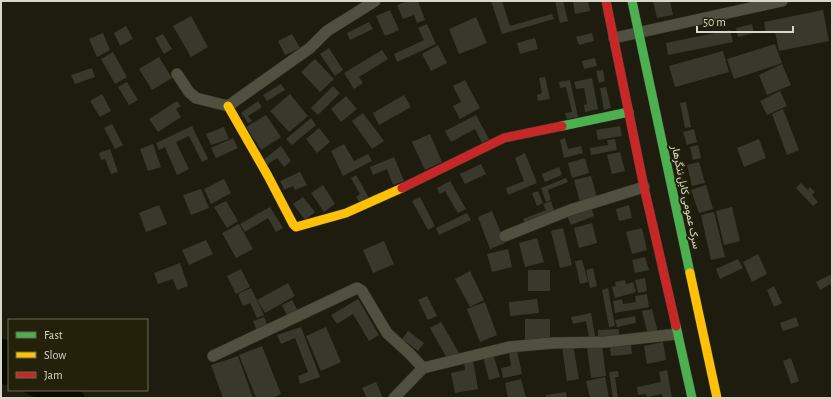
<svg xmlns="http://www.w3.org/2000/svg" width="833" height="399" viewBox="0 0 833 399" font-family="'Alegreya Sans',Vazirmatn,sans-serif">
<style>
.water{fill:#0c0a01}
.building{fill:#39382d}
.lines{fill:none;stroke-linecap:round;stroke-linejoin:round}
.street-casing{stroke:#36352a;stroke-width:12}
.fast-casing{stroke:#36352a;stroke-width:10}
.slow-casing{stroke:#36352a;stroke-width:10}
.jam-casing{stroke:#36352a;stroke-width:10}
.street{stroke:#505041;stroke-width:11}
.fast{stroke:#4caf50;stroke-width:9}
.slow{stroke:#ffc107;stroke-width:9}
.jam{stroke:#c62828;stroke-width:9}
.labels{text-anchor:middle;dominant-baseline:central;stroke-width:4;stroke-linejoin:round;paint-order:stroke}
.street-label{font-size:11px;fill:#d8d8c9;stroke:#232109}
</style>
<rect width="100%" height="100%" fill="#1d1c0f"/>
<path class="water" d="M1,338L9,341V385L1,384Z
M20,390H80L86,398H36Z"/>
<path class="building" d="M408,1H418L425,20L417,23L414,15L403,19L397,5Z
M491,1H502L510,26L552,14L554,19L502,34Z
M555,1H563L568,21L560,23Z
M573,1H588L590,11L575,14Z
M653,1H670L673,15L657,18Z
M390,10L399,30L385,36L376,16Z
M823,10L829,41L779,51L775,32L766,33L764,22Z
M191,16L208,47L191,57L173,26Z
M476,17L487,43L459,54L449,29Z
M369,22L373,29L350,40L347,33Z
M427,24L436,44L397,62L394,54L424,40L418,28Z
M752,24L754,33L738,37L736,28Z
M126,26L133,39L120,46L114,33Z
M730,30L733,42L668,55L666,43Z
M103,33L110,50L97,57L89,39Z
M592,33L594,41L579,45L576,37Z
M163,34L172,49L164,54L155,38Z
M292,34L300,48L285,55L278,41Z
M535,38L538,49L520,54L517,43Z
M775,44L782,63L734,79L727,59Z
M438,45L447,63L431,71L422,54Z
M329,48L343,70L335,76L320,54Z
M382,50L388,59L359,77L363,83L354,89L344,73Z
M723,51L729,72L675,87L669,66Z
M113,52L127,77L115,84L101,59Z
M159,57L172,78L152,90L139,69Z
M595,58L597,66L584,69L582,61Z
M315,59L334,79L320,92L301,72Z
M782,64L791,85L767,95L759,75Z
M92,68L95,77L75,84L71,75Z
M603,70L605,81L599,83L596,71Z
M545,77L550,99L538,101L537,95L542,93L539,78Z
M592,78L598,109L585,112L584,105L587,104L584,88L576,89L574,82Z
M465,80L480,108L460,119L453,106L461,102L453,86Z
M570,80L578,117L567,119L565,113L572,112L566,87L560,88L559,82Z
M127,82L138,100L129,105L118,87Z
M281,84L285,90L267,101L263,95Z
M333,86L340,93L318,115L311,108Z
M606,87L611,108L604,110L600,88Z
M780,91L787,106L767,115L760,101Z
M102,94L111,111L100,117L90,101Z
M290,94L308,116L289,132L270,111Z
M404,95L411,107L379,125L373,113Z
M346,96L357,109L341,122L331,109Z
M177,101L181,106L176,109L181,117L158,132L149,119Z
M258,101L262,107L248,116L252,121L248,123L241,113Z
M686,102L691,127L685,128L680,103Z
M783,109L799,150L787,155L772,114Z
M363,113L384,141L372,149L352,121Z
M266,115L281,137L261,150L246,127Z
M476,115L489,139L482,143L475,129L451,142L445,131Z
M311,118L316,125L292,145L286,139Z
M112,124L123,145L115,149L104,128Z
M192,126L208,159L202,162L189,136L176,142L189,169L177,175L165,147L159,150L156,143Z
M620,126L622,136L598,140L596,130Z
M224,127L229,139L211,145L206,134Z
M319,128L330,142L317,153L306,139Z
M694,129L697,142L687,145L683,132Z
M430,134L442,162L425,170L412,142Z
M233,138L238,148L216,158L211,148Z
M565,138L568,149L581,146L583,153L564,158L560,140Z
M615,139L617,150L591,155L590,148L608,145L607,140Z
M759,139L766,158L744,167L737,148Z
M153,144L161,167L148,171L140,149Z
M344,144L354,161L368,154L372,161L343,176L331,151Z
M698,145L701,158L693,160L690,147Z
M281,146L291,161L284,167L277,158L267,165L263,160Z
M110,149L118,172L111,174L105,159L101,160L99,153Z
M620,152L625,171L612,174L607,155Z
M525,153L537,183L508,195L506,188L524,181L515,158Z
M394,157L404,181L393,185L387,169L373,175L370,167Z
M585,158L589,173L572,178L568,163Z
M699,162L705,183L692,186L687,165Z
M481,164L486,174L465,184L460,174Z
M559,167L562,175L545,182L542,174Z
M300,172L307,185L295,190L293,186L284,190L280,181Z
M356,175L369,198L360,203L356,197L360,194L351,178Z
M591,176L597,197L580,202L574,180Z
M566,178L568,182L548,190L551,200L546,202L541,188Z
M224,179L231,193L211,204L204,189Z
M450,181L466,209L458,213L445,191L440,194L437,188Z
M801,183L808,190L810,187L815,192L812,195L818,202L813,206L796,188Z
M323,185L335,204L324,212L311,193Z
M706,185L713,209L699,213L691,190Z
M201,189L209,208L191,215L183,195Z
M538,191L543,203L537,206L532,193Z
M303,197L315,212L305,220L293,204Z
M420,197L435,226L428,230L412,201Z
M226,201L238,221L227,228L214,207Z
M551,201L555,213L525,224L523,219L546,210L543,204Z
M159,205L167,224L146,232L139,213Z
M629,205L632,218L619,221L616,209Z
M270,207L283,228L276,232L268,218L245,232L240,224Z
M591,207L594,216L571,225L567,216Z
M732,207L740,241L724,245L716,211Z
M492,211L505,243L490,249L478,217Z
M714,212L725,257L711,260L701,215Z
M467,213L471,220L439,235L436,228Z
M592,223L597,243L579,248L574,228Z
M239,224L253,249L236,258L222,233Z
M563,228L572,265L560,268L551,231Z
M642,228L647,250L632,254L626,232Z
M537,238L544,262L525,267L519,243Z
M206,240L213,254L189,265L182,250Z
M384,241L394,264L373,273L363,250Z
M508,249L512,267L492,272L487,254Z
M758,254L767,274L752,282L743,262Z
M645,257L649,270L635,273L632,260Z
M738,259L743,268L720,279L716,269Z
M582,260L588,282L580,284L575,261Z
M180,263L188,286L177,290L173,279L158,284L154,273Z
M593,268L597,286L590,288L586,270Z
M241,269L250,287L236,294L227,276Z
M528,270H550V291H528Z
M470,271L484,300L470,307L455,279Z
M832,274V288L830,284L820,290L816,282Z
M645,278L647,291L638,293L635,280Z
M625,280L626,284L633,282L636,292L615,298L612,287L616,286L615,282Z
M288,283L295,296L265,313L257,300Z
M774,286L782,303L774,307L767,290Z
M251,288L264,315L257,318L250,303L243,306L238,294Z
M608,288L615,326L609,327L602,290Z
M647,294L649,307L615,313L613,301L622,299L623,304L636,302L635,296Z
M427,296L437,316L428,320L418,300Z
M358,299L379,335L369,341L353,314L337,324L331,315Z
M537,299L539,313L510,316L509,302Z
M292,300L299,313L288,318L282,305Z
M485,302L497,335L480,342L467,309Z
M652,309L658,333L648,335L642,311Z
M591,313L595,336L589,337L586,321L573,324L571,317Z
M635,316L636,323L617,327L615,320Z
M264,317L269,328L258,333L253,321Z
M796,317L799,326L783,331L780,323Z
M525,319H550V341H525Z
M441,322L459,353L448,360L430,328Z
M301,327L320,377L300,384L298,376L308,372L295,338L281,344L277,335Z
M326,327L341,362L321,371L306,336Z
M619,329V339L598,340V330Z
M408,331L424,343L418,351L402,339Z
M663,342L666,360L647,364L644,346Z
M573,345L579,379L567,381L562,347Z
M602,345L606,376L591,378L587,347Z
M631,345L632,354L611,356L610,347Z
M262,346L281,394L272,398H256L239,355Z
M517,351L522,374L503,378L501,368L511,366L509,353Z
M493,354L500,377L489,380L483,357Z
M238,356L253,398H223L211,365Z
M791,358L799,381L791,384L783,361Z
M473,360L478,389L455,393L451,373L465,370L464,361Z
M667,370L672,398H663L662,394L647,397L646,394L638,395L637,387L661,382L659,372Z
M618,371L619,377H615L618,398H613L609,372Z
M605,377L609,398H590L586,381Z
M521,379L526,398H508L505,383Z
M376,382L383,398H367L362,388Z
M566,392L567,398H546V395Z"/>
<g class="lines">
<g class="street-casing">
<path id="street" d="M614,38L782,1
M177,74L189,92L196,98L228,106L310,48L327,31L375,1
M505,236L570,210L644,187
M213,356L357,288L362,291L387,333L410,354L423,368
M394,398L423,368L509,347L553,343L606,342L677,334"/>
</g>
<g class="fast-casing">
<path id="fast" d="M632,1L690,273
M562,126L629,112
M676,326L692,398"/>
</g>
<g class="slow-casing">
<path id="slow" d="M228,106L268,176L293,224L296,227L346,213L402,188
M690,273L717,398"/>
</g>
<g class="jam-casing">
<path id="jam" d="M606,1L644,187L676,326
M402,188L504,138L562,126"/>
</g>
<use href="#street" class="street"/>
<use href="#fast" class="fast"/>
<use href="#slow" class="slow"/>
<use href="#jam" class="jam"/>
</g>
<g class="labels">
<g class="street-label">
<text transform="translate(686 197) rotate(78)">سرک عمومی کابل ننگرهار</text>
</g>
</g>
<rect width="833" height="399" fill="none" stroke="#d8d8c9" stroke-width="4"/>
<rect x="8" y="319" width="140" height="72" fill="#232109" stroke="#6b6a56"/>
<rect x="16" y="332" width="20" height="6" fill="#4caf50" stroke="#6b6a56"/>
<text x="44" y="339" font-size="12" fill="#d8d8c9">Fast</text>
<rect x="16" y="352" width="20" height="6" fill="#ffc107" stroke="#6b6a56"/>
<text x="44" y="359" font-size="12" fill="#d8d8c9">Slow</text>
<rect x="16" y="372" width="20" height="6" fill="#c62828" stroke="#6b6a56"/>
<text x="44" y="379" font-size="12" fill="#d8d8c9">Jam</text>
<path d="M697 26v6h96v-6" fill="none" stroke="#d8d8c9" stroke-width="2"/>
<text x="703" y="26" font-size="12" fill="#d8d8c9" stroke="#232109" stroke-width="3" paint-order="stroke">50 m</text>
</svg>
